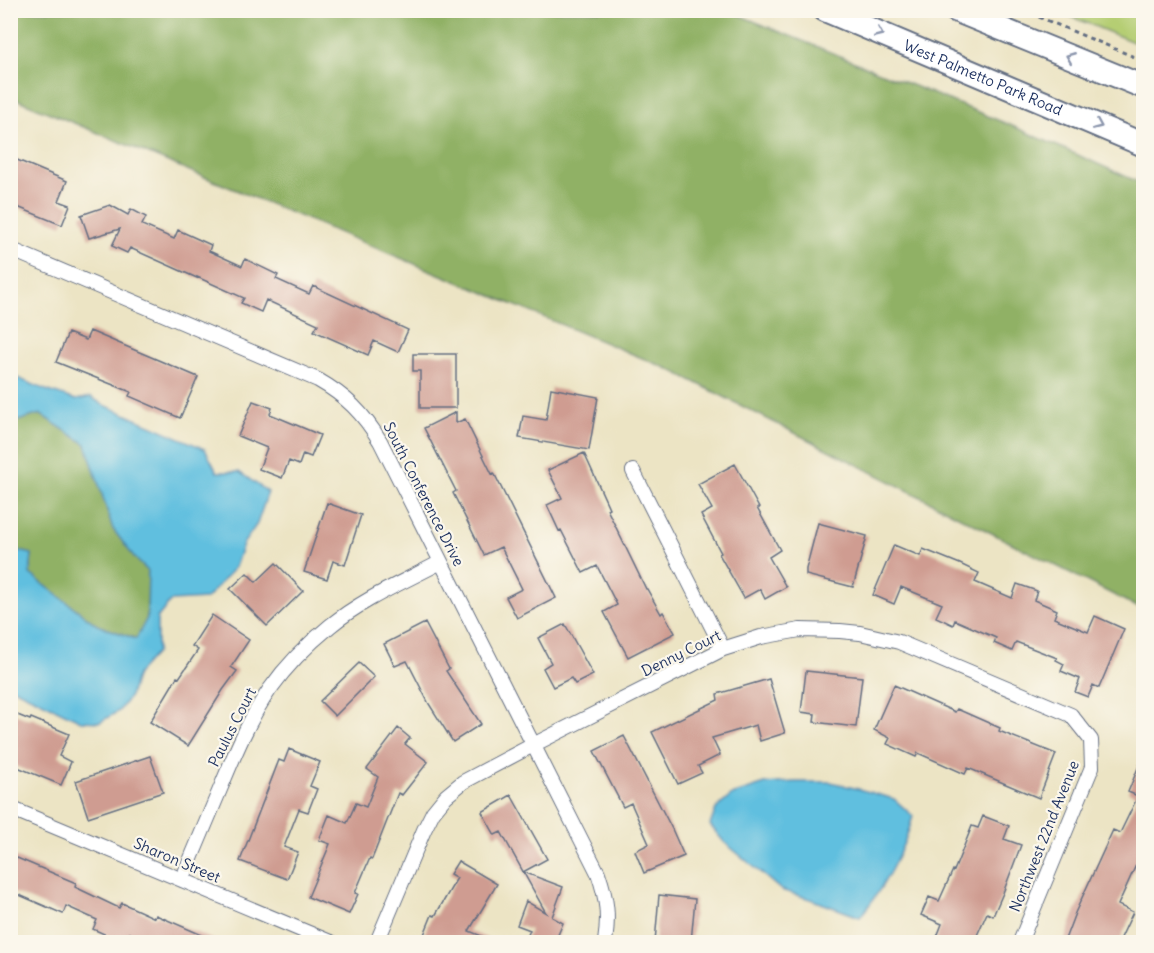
<svg xmlns="http://www.w3.org/2000/svg" width="1154" height="953" viewBox="0 0 1154 953" font-family="Delius,sans-serif">
<style>
.green{fill:#b5ce73;stroke:#687e68;stroke-width:1.5}
.forest{fill:#90b165;stroke:#567062;stroke-width:1.5}
.water{fill:#60bfdf;stroke:#3e779e;stroke-width:1.5}
.building{fill:#cf9c91}
.lines{fill:none;stroke-linecap:round;stroke-linejoin:round}
.minor-casing{stroke:#646e82;stroke-width:16}
.primary-casing{stroke:#646e82;stroke-width:26}
.path{stroke:#646e82;stroke-width:3;stroke-dasharray:4.5 4.5;stroke-linecap:butt}
.minor{stroke:#fff;stroke-width:14}
.primary{stroke:#fff;stroke-width:22}
.oneway{stroke:#8d97ae}
.labels{text-anchor:middle;dominant-baseline:central;stroke-width:4.5;stroke-linejoin:round;paint-order:stroke}
.street-label{font-size:15px;fill:#1b2f5e;stroke:#fbf7ec}
</style>
<rect width="100%" height="100%" fill="#fbf7ec"/>
<filter id="ink" filterUnits="userSpaceOnUse"><feTurbulence type="fractalNoise" baseFrequency=".0167" numOctaves="2"/><feDisplacementMap in="SourceGraphic" scale="12" xChannelSelector="R" yChannelSelector="G"/><feConvolveMatrix kernelMatrix="1 2 1 2 8 2 1 2 1" color-interpolation-filters="sRGB"/></filter>
<filter id="wash" filterUnits="userSpaceOnUse"><feTurbulence type="fractalNoise" baseFrequency=".008" numOctaves="4" result="noise"/><feDisplacementMap in="SourceGraphic" scale="24" xChannelSelector="R" yChannelSelector="G"/><feGaussianBlur stdDeviation="1.35" result="paint"/><feColorMatrix in="noise" values="0 0 0 0 0 0 0 0 0 0 0 0 0 0 0 0 0 1.4 0 .05"/><feComposite in="paint" operator="in"/></filter>
<g filter="url(#wash)">
<rect width="100%" height="100%" fill="#ece4c4"/>
<path class="green" d="M1057,11H1143V46Z"/>
<path class="forest" d="M10,11H729L1010,125L1143,184V610L671,370L11,97Z
M40,414L86,444L113,529L134,557L148,571L147,618L137,639L97,625L30,574L32,554L11,549V423Z"/>
<path class="water" d="M10,375L46,390L76,400L91,397L102,404L205,449L217,472H239L268,492L257,524L243,544L235,567L206,599L171,601L157,618V652L137,674L130,696L119,711L100,722L81,721L11,687V549L32,554L30,574L97,625L136,639L147,618L148,571L134,557L113,529L86,444L40,414L11,423Z
M794,782H831L862,790L894,799L913,816C904,851 882,890 860,917L810,899L781,890L754,867L724,842L710,825L716,809L732,795L765,784Z"/>
<g id="blocks">
<path class="building" d="M10,157L67,181L59,201L70,205L62,225L10,204Z
M110,205L128,215L131,209L146,217L142,225L174,239L178,230L211,245L209,251L242,266L245,259L278,275L276,279L309,294L313,286L408,330L398,352L374,341L368,355L314,331L318,324L266,300L261,312L241,303L244,298L197,277V278L130,248L127,253L112,246L120,229L89,238L81,215Z
M90,331L198,377L180,418L129,396L131,392L56,362L68,333L86,340Z
M413,354H456V408H420V371H413Z
M551,388L598,397L589,450L519,438L523,416L546,420Z
M253,401L272,408L270,414L320,435L311,457L303,454L299,465L289,461L282,478L259,469L267,448L238,436Z
M456,412V423L465,419L492,474L494,473L556,598L517,618L506,597L522,589L501,547L484,555L453,493L456,491L424,428Z
M584,453L609,508L607,509L646,589H647L661,614L663,612L675,633L628,657L604,612L617,605L597,566L583,573L561,530L559,531L547,505L562,498L548,470Z
M735,464L759,508H757L780,550L769,557L786,587L765,599L760,589L744,598L719,554L721,553L701,515L712,509L698,484Z
M327,503L361,515L345,565L333,561L327,579L304,572Z
M818,523L867,536L853,587L806,575V569Z
M894,545L920,556L923,549L960,564L979,573L975,582L1012,598L1017,584L1037,591L1034,600L1057,610L1054,618L1088,632L1095,616L1124,629L1099,688L1093,685L1088,697L1075,692L1080,679L1061,671L1064,664L1056,660L1057,658L1016,642L1012,651L994,643L996,638L955,620L953,625L936,617L942,604L901,587L894,604L873,595Z
M276,563L303,591L267,626L230,589L247,573L256,582Z
M212,615L249,640L231,667L237,671L223,690L188,746L150,722L177,677L179,678L198,650L192,646Z
M425,623L449,669L446,671L481,724L453,742L429,704L407,661L395,666L384,644Z
M565,624L593,675L575,684L571,678L553,687L543,668L551,663L538,638Z
M359,663L374,677L335,716L320,701Z
M806,671L862,677L856,727L814,722L815,714L801,712Z
M769,679L785,733L760,741L756,725L712,738L720,755L698,766L702,773L678,784L652,732L718,700L717,694Z
M894,685L955,712L957,709L1000,728L999,731L1056,754L1039,798L968,768L965,774L918,753L916,757L887,744L890,738L874,730Z
M10,712L30,720L31,718L69,734L59,756L71,762L61,785L10,764Z
M398,728L410,738L405,744L428,762L402,795L398,793L372,859L370,858L355,893L358,894L349,914L308,897L330,844L319,840L329,815L347,823L356,803L366,807L378,777L367,769Z
M624,736L672,829L684,856L644,873L635,851L649,844L631,803L623,807L594,751Z
M289,749L320,762L310,786L317,789L308,812L299,809L284,847L298,852L287,879L240,861L279,760L284,762Z
M150,756L163,792L88,817L76,781Z
M1143,756V868L1136,865L1118,905L1133,912L1119,942H1064L1075,913L1113,830L1120,833L1138,796L1128,792Z
M511,795L547,859L523,872L563,887L552,917L563,923L555,942H525L530,930L517,925L526,901L546,913L501,832L495,835L482,812Z
M983,816L1009,826L1004,839L1021,845L1003,893L993,916L987,913L974,942H935L942,924L921,915L929,897L939,901L953,870L954,871L972,826L978,828Z
M10,855L76,883L75,887L119,908L122,903L155,918L156,915L218,942H151L129,933L125,942H106L109,936L93,929L97,920L66,906L63,914L10,891Z
M458,861L497,884L469,931L496,942H421L432,915L435,916L457,878L450,874Z
M659,895L695,899L691,942H655Z"/>
</g>
</g>
<g filter="url(#ink)">
<use href="#blocks" fill-opacity="0" stroke="#646e82" stroke-width="1.5"/>
<g class="lines">
<g class="minor-casing">
<path id="minor" d="M10,249L318,380C346,396 363,413 380,441L598,873C607,899 609,916 605,942
M633,471L723,649
M10,808L330,942
M182,880C195,849 208,818 221,787C235,753 249,719 270,689C287,665 308,644 330,626C363,599 403,582 441,562
M377,942L424,830L433,812L446,796L463,782L533,745L723,649L761,637L800,630L840,631L860,633L899,642L1071,715L1091,740L1092,767L1020,942"/>
</g>
<g class="primary-casing">
<g id="primary">
<path id="s1" d="M825,10L1144,145"/>
<path d="M955,10L1144,87"/>
</g>
</g>
<path class="path" d="M1022,10L1144,61"/>
<use href="#minor" class="minor"/>
<use href="#primary" class="primary"/>
</g>
<defs><path id="oneway-chevron" d="M-2-3.5L2.5 0L-2 3.5" fill="none" stroke-width="1.6" stroke-linecap="round" stroke-linejoin="round" transform="scale(1.5)"/></defs>
<g class="oneway">
<use href="#oneway-chevron" transform="translate(879 33) rotate(23)"/>
<use href="#oneway-chevron" transform="translate(1070 57) rotate(-158)"/>
<use href="#oneway-chevron" transform="translate(1098 125) rotate(23)"/>
</g>
</g>
<g class="labels">
<g class="street-label">
<text stroke="none"><textPath href="#s1" startOffset="172">West Palmetto Park Road</textPath></text>
<text transform="translate(424 494) rotate(63)">South Conference Drive</text>
<text transform="translate(681 653) rotate(-26)">Denny Court</text>
<text transform="translate(232 727) rotate(-63)">Paulus Court</text>
<text transform="translate(1044 836) rotate(-68)">Northwest 22nd Avenue</text>
<text transform="translate(177 860) rotate(23)">Sharon Street</text>
</g>
</g>
<rect width="1154" height="953" fill="none" stroke="#fbf7ec" stroke-width="36"/>
</svg>
